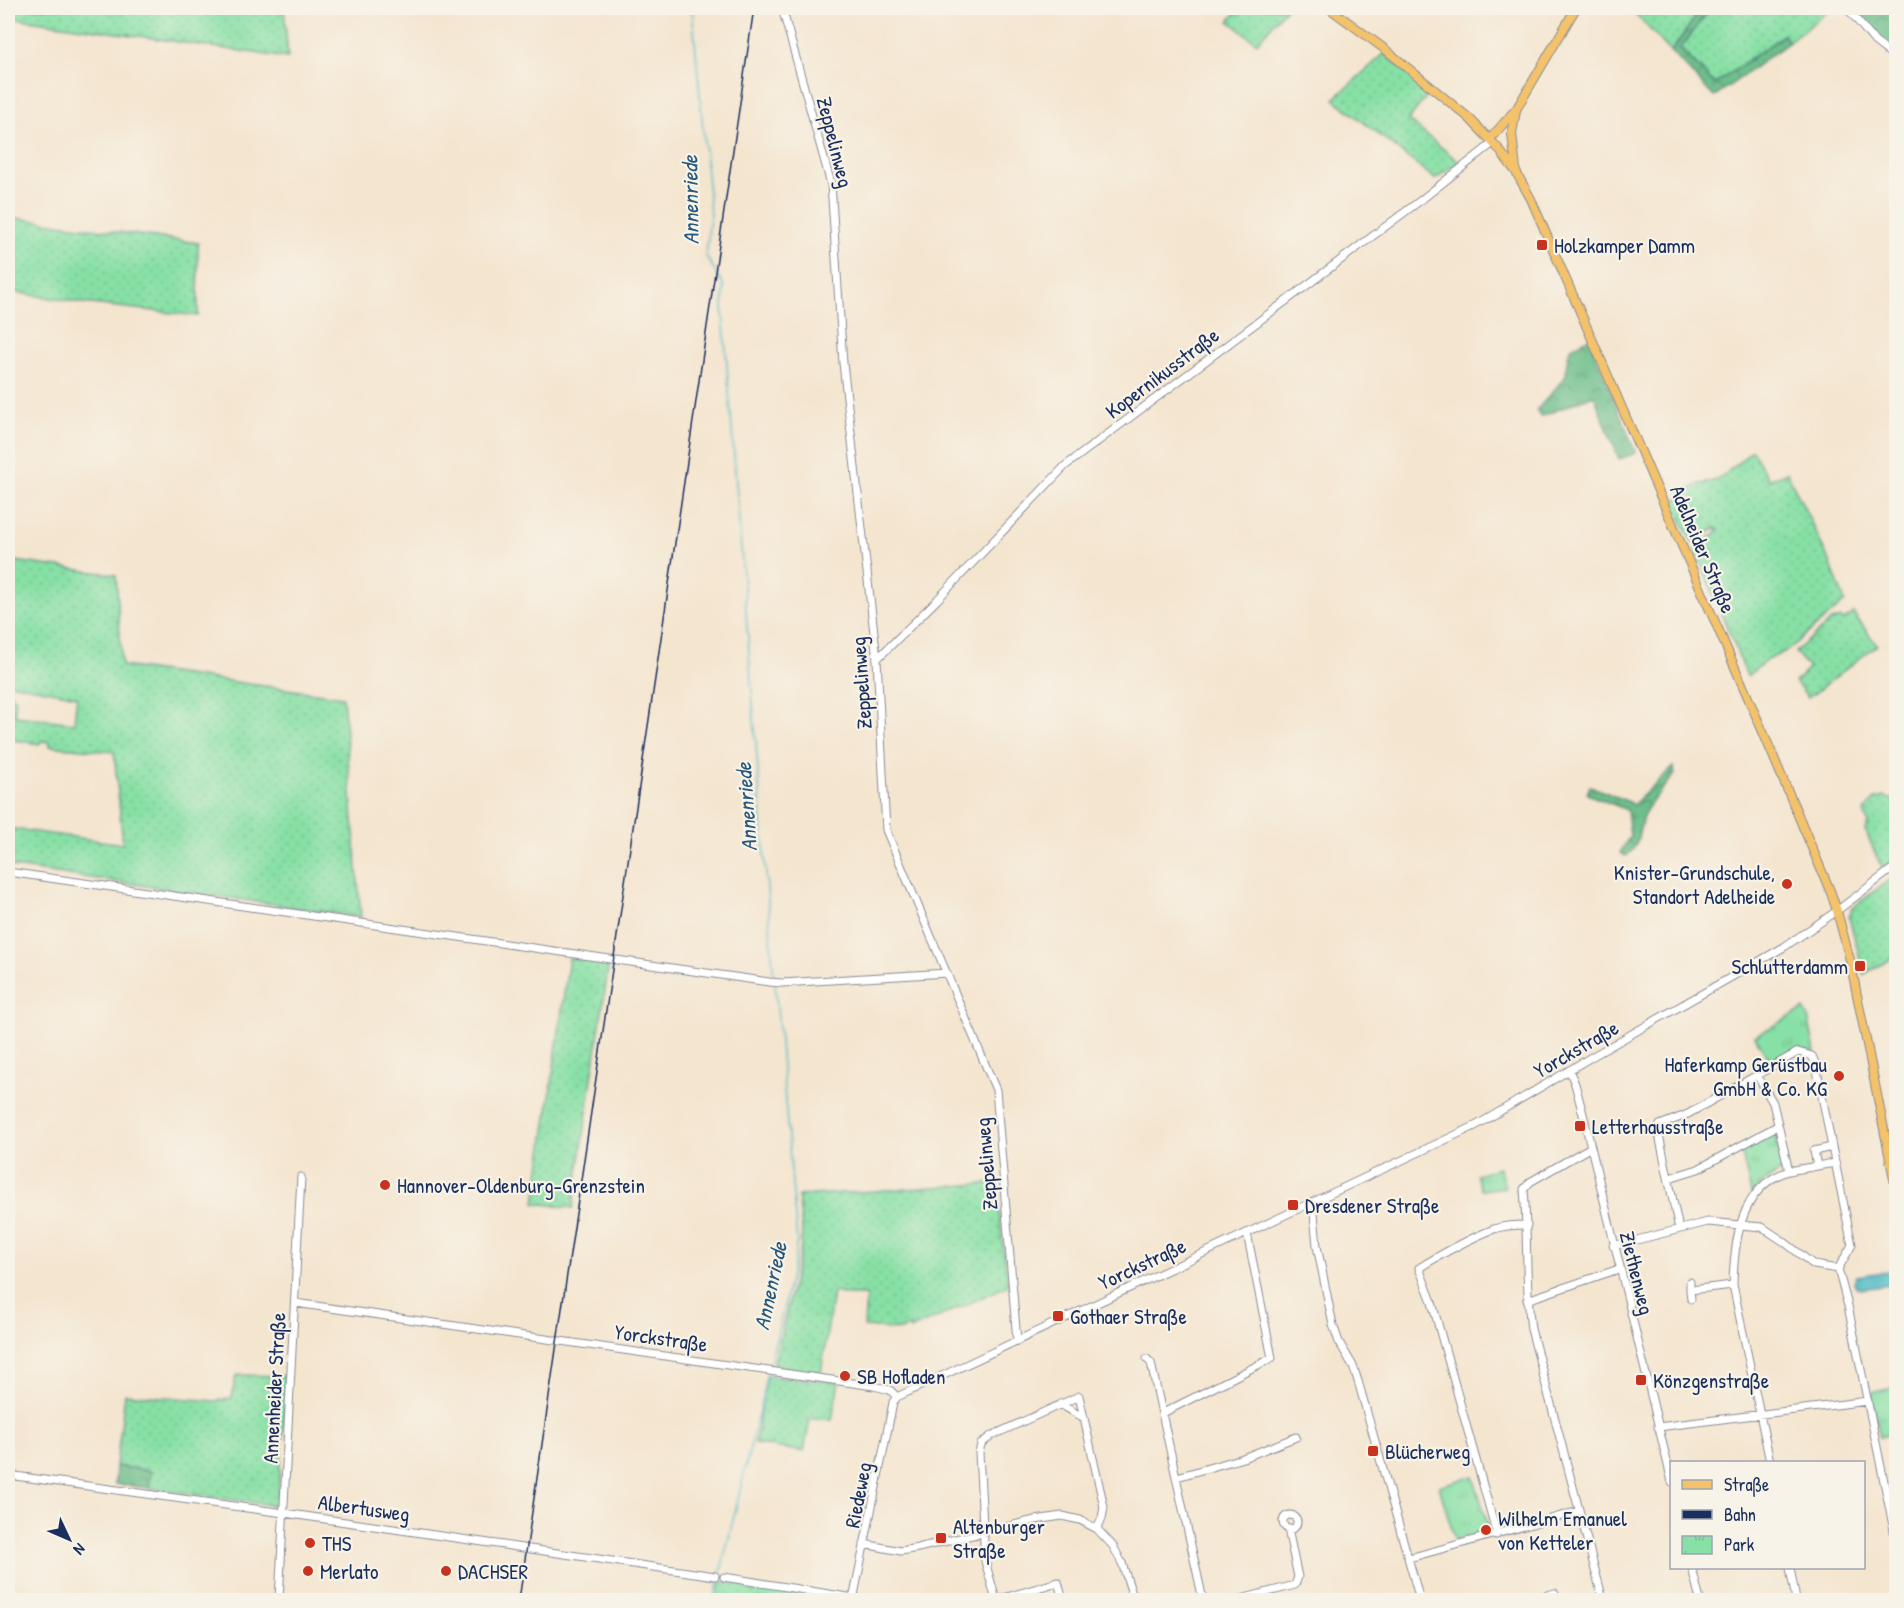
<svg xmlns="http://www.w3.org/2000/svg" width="1904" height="1608" viewBox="0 0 1904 1608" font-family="'Patrick Hand',sans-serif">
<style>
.grass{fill:url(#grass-dots);stroke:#518882;stroke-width:1.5}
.forest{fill:url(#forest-crowns);stroke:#447674;stroke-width:1.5}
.park{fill:url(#park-tufts);stroke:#518882;stroke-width:1.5}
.water{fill:#4ab9c2;stroke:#327490;stroke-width:1.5}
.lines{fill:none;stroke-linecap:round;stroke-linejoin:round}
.stream{stroke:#4ab9c2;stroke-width:1.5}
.minor-casing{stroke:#888a96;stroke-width:9}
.major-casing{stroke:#888a96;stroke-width:10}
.minor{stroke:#fff;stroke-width:7}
.major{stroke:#f3c26a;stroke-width:8}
.rail{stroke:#1b2f5e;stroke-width:1.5}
.poi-dot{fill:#c8321e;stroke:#f7f3e8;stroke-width:2}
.labels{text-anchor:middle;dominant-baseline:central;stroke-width:4.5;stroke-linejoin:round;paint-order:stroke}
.street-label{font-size:21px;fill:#1b2f5e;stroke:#f7f3e8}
.poi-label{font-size:21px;fill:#1b2f5e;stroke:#f7f3e8;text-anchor:start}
.water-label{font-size:22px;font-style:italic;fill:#29587c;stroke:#f7f3e8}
</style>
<defs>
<pattern id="grass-dots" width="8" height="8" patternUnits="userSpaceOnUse" patternTransform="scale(1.5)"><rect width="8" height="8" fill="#87e0a5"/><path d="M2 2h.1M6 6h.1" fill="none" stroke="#74c090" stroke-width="1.8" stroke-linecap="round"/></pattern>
<pattern id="forest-crowns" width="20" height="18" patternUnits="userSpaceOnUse" patternTransform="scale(1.5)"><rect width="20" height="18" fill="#6dbe8a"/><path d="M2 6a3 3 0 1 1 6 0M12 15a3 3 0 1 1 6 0" fill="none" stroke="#599b74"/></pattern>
<pattern id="park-tufts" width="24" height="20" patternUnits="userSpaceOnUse" patternTransform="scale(1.5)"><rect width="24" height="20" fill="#87e0a5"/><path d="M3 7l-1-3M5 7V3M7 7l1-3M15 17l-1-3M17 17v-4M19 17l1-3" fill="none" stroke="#74c090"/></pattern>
</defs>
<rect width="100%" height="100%" fill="#f7f3e8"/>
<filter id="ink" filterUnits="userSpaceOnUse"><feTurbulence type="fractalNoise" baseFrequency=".0167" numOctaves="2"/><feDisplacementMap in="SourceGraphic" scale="12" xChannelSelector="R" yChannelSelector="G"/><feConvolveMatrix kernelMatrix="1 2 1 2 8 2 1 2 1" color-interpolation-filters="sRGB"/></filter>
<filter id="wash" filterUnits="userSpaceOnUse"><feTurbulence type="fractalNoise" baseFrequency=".008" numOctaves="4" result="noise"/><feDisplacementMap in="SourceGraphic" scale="24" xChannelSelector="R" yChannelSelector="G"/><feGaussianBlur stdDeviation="1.35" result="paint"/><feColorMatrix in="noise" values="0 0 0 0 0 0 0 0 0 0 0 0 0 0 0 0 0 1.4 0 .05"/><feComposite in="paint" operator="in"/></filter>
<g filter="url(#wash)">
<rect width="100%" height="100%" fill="#f4e5cf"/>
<path class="grass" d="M8,8H284L288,58L8,17Z
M1240,8H1286L1257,43L1229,21Z
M1630,8H1702L1671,52Z
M1711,8H1832L1789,42L1783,35L1715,84L1680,49Z
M1384,54L1430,92L1408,120L1459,162L1435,179L1334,99Z
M8,217L198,243V316L82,303L8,291Z
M1752,450L1769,480L1787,472L1830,562L1845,602L1788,650L1767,660L1747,676L1695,549L1717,532L1718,529L1715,528L1692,543L1673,502L1698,484C1716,486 1739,462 1752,450Z
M8,560L116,575L122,666L343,697L361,917L8,866V828L123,844L114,752L50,746V742L41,741L40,744L8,739V690L15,698V716L74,723L77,696L8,683Z
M1853,613L1877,645L1808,698L1795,682L1809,668L1795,652L1831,621L1841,618L1844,620Z
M1885,797L1896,801V858L1882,868L1865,830L1868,823L1864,812L1875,799Z
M1896,875V956L1864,974L1849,917L1852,908Z
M569,958L609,963L573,1208L535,1203Z
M997,1183L1003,1248L1009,1285L910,1330V1326L901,1330L864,1327L866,1295H848L833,1292L821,1374L774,1365L801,1248L802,1229L798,1196Z
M236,1375L288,1376L277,1506L149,1488L150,1471L116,1466L125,1394L215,1401L232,1398Z
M766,1376L839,1382L832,1419H810L804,1452L755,1444Z
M721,1581L800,1596L799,1600H717Z"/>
<path class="forest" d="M1702,8H1711L1680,49L1715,84L1784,35L1789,42L1714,97L1671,52Z
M1869,8H1896V55L1875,36L1861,15Z
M1589,338L1636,453L1619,459L1594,395L1540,417L1537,410L1566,376L1567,360L1570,349Z
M1673,767L1675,774C1667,784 1646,806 1643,817C1638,832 1640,846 1626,856L1620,853L1630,836L1627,810L1587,794L1590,786L1634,804Z
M116,1466L151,1471L149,1488L115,1484Z"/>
<path class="park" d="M1804,1009L1808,1016L1815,1052L1798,1050L1772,1064L1755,1036Z
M1770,1133L1773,1134L1779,1141L1777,1144L1781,1160L1783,1162L1782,1171L1761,1184L1752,1197L1741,1151L1748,1144L1751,1145Z
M1499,1168L1505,1187L1481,1190L1476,1175Z
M1896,1387V1433L1880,1437L1871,1393Z
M1473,1476L1489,1528L1485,1533L1482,1532L1455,1540L1439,1486Z"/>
<path class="water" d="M1889,1271L1895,1277V1281L1891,1285L1861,1289L1856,1287L1854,1282L1857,1276Z"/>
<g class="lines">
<path class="stream" d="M692,8L708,185L710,216L706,256L724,286L723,312L774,980
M769,1369L794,1263L797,1240L775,984
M714,1600L768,1373"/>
</g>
</g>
<g filter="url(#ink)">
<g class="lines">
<g class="minor-casing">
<path id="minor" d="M782,8L831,184L843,363L877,659L886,830L996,1090L1017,1341
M1847,8L1875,42L1896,58
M877,659L937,600L1065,466L1421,200L1493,143
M8,872L769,982L782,983L947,973
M1570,1072L1575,1084L1584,1118L1672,1482
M1757,1075L1773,1103L1789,1171
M1591,1147L1530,1182L1524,1189C1528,1236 1525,1282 1531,1329L1603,1600
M1669,1178L1698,1169L1777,1126
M1313,1203L1317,1246L1333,1325L1339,1342L1353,1366L1358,1381L1420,1600
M1679,1229L1658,1130L1660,1125L1688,1114L1798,1052L1812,1056L1816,1065L1832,1147
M1613,1246L1708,1222L1740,1225L1762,1227L1783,1241L1814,1265L1838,1269L1852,1245L1832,1147L1814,1151L1817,1166L1835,1163
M1838,1269L1848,1306L1896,1540
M1690,1282V1290L1733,1285
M1690,1290L1691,1299
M1527,1300L1619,1269
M295,1303L874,1386L890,1390L897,1397
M1147,1359L1151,1363L1203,1600
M897,1397L1477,1125L1593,1056L1784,947L1834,913L1896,866
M1060,1404L1084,1418
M1163,1413L1272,1358L1247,1233
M1658,1427L1868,1401
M1770,1462L1733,1285C1734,1241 1740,1186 1789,1171C1798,1169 1808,1168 1817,1166
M8,1475L284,1513L715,1576
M1177,1477L1243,1458L1296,1437
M1283 1522a7 7 0 1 1 14 0a7 7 0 1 1-14 0Z
M1497,1535L1431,1299L1419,1268C1440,1255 1471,1238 1494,1229C1505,1225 1516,1225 1527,1225
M864,1544L901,1551L918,1548L1035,1520L1062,1516L1080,1520L1097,1529L1113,1546L1122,1563L1134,1600
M1409,1558L1579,1511
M1692,1568L1700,1600
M1790,1568L1796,1600
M724,1577L854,1598
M279,1600L301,1177
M853,1600L892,1408L893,1402L897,1397
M996,1600L985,1561L979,1453L981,1444L991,1436L1079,1396L1104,1507L1102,1518L1097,1529
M997,1600L1058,1582L1063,1600
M1237,1600L1295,1585L1298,1577L1288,1529
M1529,1600L1555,1593"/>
</g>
<g class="major-casing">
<path id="major" d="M1329,8L1386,50L1469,118L1497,147L1516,172L1531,199L1763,732L1831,893L1837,911L1850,960L1896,1189
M1490,139L1517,108L1576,8
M1516,169L1512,134L1516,111"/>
</g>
<use href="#minor" class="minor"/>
<use href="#major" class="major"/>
<path class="rail" d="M519,1600L754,8"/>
</g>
</g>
<g class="poi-dot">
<rect x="1536" y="239" width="12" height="12" rx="3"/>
<circle cx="1787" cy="884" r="6"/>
<rect x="1854" y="960" width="12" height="12" rx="3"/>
<circle cx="1839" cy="1076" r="6"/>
<rect x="1574" y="1120" width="12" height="12" rx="3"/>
<circle cx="385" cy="1185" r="6"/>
<rect x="1287" y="1199" width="12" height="12" rx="3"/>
<rect x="1052" y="1310" width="12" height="12" rx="3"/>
<circle cx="845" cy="1376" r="6"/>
<rect x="1635" y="1374" width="12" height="12" rx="3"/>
<rect x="1367" y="1445" width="12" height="12" rx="3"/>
<circle cx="1486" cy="1530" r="6"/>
<rect x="935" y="1532" width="12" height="12" rx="3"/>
<circle cx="310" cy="1543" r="6"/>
<circle cx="308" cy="1571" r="6"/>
<circle cx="446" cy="1571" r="6"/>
</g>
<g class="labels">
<g class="street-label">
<text transform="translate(835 142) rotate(76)">Zeppelinweg</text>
<text transform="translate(1162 373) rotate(-37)">Kopernikusstraße</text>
<text transform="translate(1703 549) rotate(67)">Adelheider Straße</text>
<text transform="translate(861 683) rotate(-94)">Zeppelinweg</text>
<text transform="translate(1576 1049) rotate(-30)">Yorckstraße</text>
<text transform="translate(986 1164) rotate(-95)">Zeppelinweg</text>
<text transform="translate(1142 1264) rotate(-25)">Yorckstraße</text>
<text transform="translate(1637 1273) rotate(76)">Ziethenweg</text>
<text transform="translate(661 1338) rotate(8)">Yorckstraße</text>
<text transform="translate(274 1388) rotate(-87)">Annenheider Straße</text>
<text transform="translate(858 1495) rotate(-79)">Riedeweg</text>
<text transform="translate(364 1508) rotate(8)">Albertusweg</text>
</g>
<g class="poi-label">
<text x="1554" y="245">Holzkamper Damm</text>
<text x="1775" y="872" text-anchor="end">Knister-Grundschule,<tspan x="1775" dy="24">Standort Adelheide</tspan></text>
<text x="1848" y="966" text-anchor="end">Schlutterdamm</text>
<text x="1827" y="1064" text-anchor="end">Haferkamp Gerüstbau<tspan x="1827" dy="24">GmbH &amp; Co. KG</tspan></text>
<text x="1592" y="1126">Letterhausstraße</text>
<text x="397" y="1185">Hannover-Oldenburg-Grenzstein</text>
<text x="1305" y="1205">Dresdener Straße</text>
<text x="1070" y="1316">Gothaer Straße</text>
<text x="857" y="1376">SB Hofladen</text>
<text x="1653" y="1380">Könzgenstraße</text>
<text x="1385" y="1451">Blücherweg</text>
<text x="1498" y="1518">Wilhelm Emanuel<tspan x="1498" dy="24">von Ketteler</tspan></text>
<text x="953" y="1526">Altenburger<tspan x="953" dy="24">Straße</tspan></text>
<text x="322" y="1543">THS</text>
<text x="320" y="1571">Merlato</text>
<text x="458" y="1571">DACHSER</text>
</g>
<g class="water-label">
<text transform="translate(690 200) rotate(-91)">Annenriede</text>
<text transform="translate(746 807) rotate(-94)">Annenriede</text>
<text transform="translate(770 1286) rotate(-78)">Annenriede</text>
</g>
</g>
<rect width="1904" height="1608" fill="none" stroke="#f7f3e8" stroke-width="30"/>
<rect x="1670" y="1461" width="195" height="108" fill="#f7f3e8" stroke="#9fa5b1" stroke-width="1.5"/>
<rect x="1682" y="1480" width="30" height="9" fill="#f3c26a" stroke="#9fa5b1" stroke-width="1.5"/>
<text x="1724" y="1491" font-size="18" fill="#1b2f5e">Straße</text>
<rect x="1682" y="1510" width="30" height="9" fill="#1b2f5e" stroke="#9fa5b1" stroke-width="1.5"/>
<text x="1724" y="1521" font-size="18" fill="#1b2f5e">Bahn</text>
<rect x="1682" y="1536" width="30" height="18" fill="url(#park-tufts)" stroke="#9fa5b1" stroke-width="1.5"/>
<text x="1724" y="1551" font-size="18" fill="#1b2f5e">Park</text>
<g transform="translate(69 1539) rotate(134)" stroke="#f7f3e8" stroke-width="4.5" paint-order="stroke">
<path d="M0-4.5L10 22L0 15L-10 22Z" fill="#1b2f5e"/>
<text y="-9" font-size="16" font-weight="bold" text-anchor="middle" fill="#1b2f5e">N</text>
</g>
</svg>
